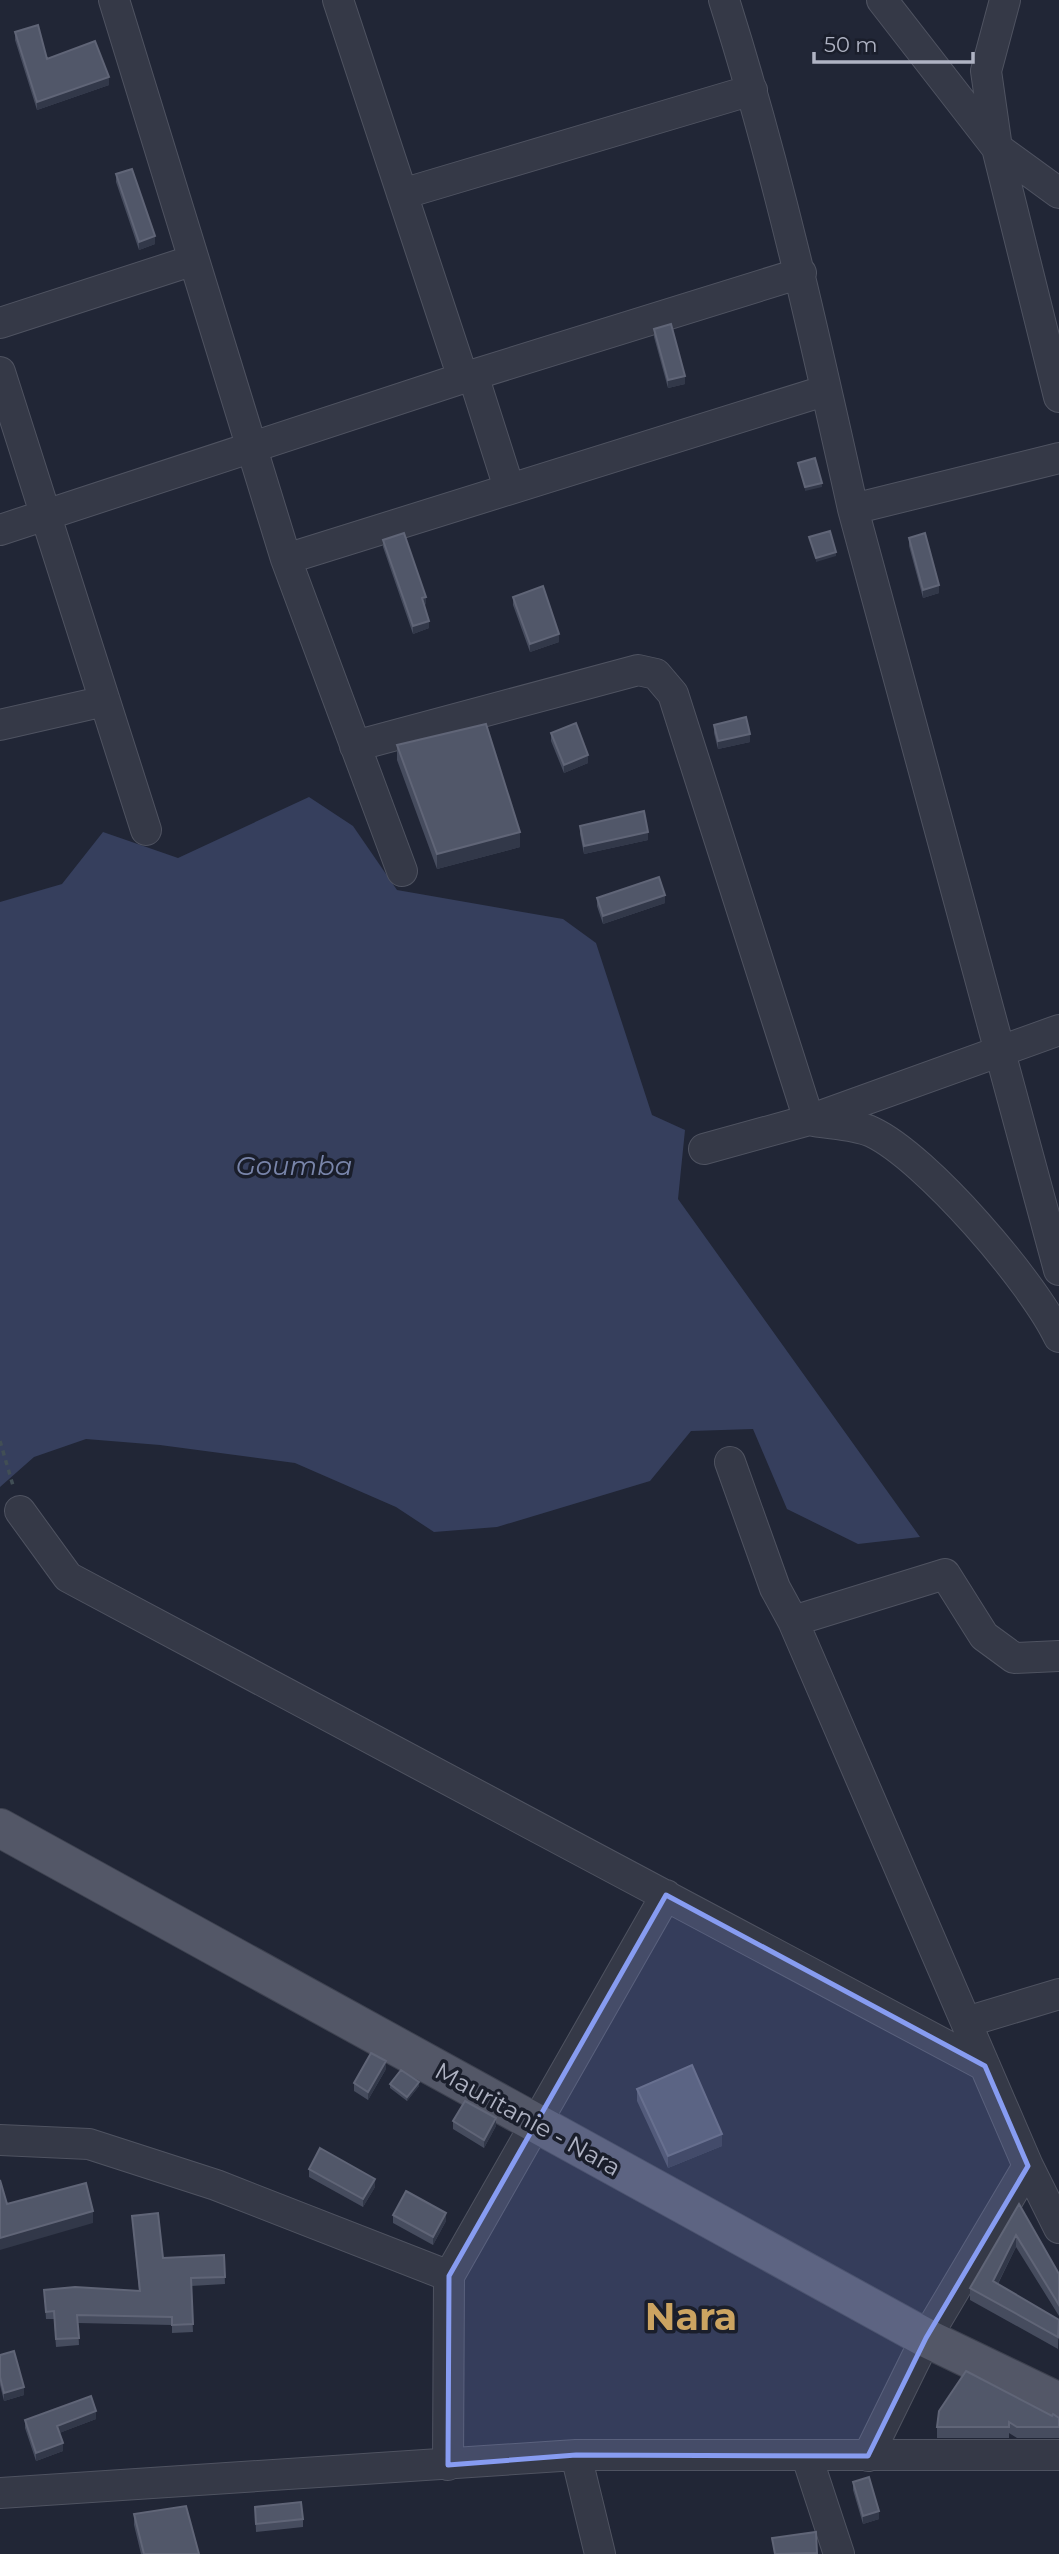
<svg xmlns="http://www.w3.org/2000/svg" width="1059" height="2554" viewBox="0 0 1059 2554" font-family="Montserrat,sans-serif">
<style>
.water{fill:#363f5d}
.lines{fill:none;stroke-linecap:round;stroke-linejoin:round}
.minor-casing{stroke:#4f5361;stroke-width:32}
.major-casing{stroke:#3e4250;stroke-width:40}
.path{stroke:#414e55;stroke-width:3.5;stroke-dasharray:5 5;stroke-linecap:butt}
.minor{stroke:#353947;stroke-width:30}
.major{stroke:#535767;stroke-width:38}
.wall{fill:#464c5e}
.shaded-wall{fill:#323849}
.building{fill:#515769;stroke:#606577;stroke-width:2}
.marked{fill:#879cf1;fill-opacity:0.2;stroke:#879cf1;stroke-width:5;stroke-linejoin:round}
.labels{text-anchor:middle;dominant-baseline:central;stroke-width:7;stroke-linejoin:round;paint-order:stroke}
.street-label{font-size:24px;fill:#afb3c3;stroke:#1a1e2b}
.water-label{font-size:26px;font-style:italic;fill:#7985aa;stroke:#1a1e2b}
.town-label{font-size:38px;font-weight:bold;fill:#cca461;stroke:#1a1e2b}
</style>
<rect width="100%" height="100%" fill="#212636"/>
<path class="water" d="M309,797L353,826L397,890L563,919L596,943L652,1115L685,1130L678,1199L920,1537L858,1544L787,1509L753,1429L691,1431L650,1481L497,1527L434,1532L396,1507L295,1463L160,1445L86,1439L34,1457L0,1487V902L62,884L103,832L178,858Z"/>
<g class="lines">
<g class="minor-casing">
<path id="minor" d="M114,0L286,559L402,871
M338,0L463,378
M724,0C777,167 815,338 853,509L1059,1270
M882,0L997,148L1059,193
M1005,0L986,71L997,148L1059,397
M402,194L752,90
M0,323L194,260
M0,372L146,830
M473,375L509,488
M853,509L1059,458
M0,530L463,378L801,273
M286,559L824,391
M0,725L105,701
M355,746L638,670L656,674L673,694L809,1120C828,1124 855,1124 872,1132C927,1158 1033,1282 1059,1337
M704,1149L809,1120L1059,1030
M730,1462L775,1588L793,1621L1028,2166L1059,2228
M20,1511L68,1577L985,2066
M793,1621L945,1574L984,1636L1014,1658L1059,1656
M966,2022L1059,1994
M0,2140L89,2144L216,2185L449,2276
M576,2455L600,2554
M868,2456L926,2338L1028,2166
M807,2457L839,2554
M448,2465L449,2276L666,1895
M0,2493L576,2455H1059"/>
</g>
<g class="major-casing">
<path id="major" d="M0,1828L926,2338L1059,2402"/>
</g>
<path class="path" d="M0,1441L14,1489"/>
<use href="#minor" class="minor"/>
<use href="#major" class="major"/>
</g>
<path class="wall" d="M15,32L47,59L109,85L37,110L15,40Z
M116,174L155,244L139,250L116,182Z
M654,329L685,384L668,388L654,337Z
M909,538L939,593L923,598L909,546Z
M383,540L426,604L424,605L429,628L413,634L383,547Z
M513,597L559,642L530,652L513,605Z
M714,725L750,742L718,749L714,733Z
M551,733L588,763L564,773L551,741Z
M397,745L520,847L437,869L397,760Z
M580,826L648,840L584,854L580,834Z
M597,898L665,903L603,924L597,906Z
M386,2069L368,2100L354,2091V2083Z
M390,2084L419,2086L407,2101L390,2088Z
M637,2089L722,2146L668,2168L637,2101Z
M453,2121L496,2126L484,2148L453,2129Z
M309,2169L375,2187L363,2207L309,2177Z
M1019,2204L1059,2274V2316L1016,2247L998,2284L1059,2320L1058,2349L970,2300V2288Z
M393,2215L446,2221L433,2245L393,2223Z
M132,2216L163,2258L224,2255L225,2284L191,2286L193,2332L172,2333V2325L78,2323L79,2345L56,2347L54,2319H46L44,2290L139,2291Z
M0,2355L24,2395L4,2401L0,2385Z
M1052,2416L1059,2418V2438H1017L1009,2433V2438H937V2427Z
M96,2419L59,2433L63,2451L36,2461L25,2428V2420Z
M853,2482L879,2519L863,2524L853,2490Z
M255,2507L303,2519V2527L256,2532Z
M134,2514L199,2554H141L134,2525Z"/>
<path class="shaded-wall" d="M109,77V85L37,110V102Z
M155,236V244L139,250V242Z
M685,376V384L668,388V380Z
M822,483V487L805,491V487Z
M836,552V556L816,562V558Z
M939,585V593L923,598V590Z
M426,597V604L422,606V598Z
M429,621V628L413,634V626Z
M559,634V642L530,652V644Z
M750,734V742L718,749V741Z
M588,755V763L564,773V765Z
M520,832V847L437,869V854Z
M648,832V840L584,854V846Z
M665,895V903L603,924V916Z
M386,2061V2069L368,2100V2092Z
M419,2082V2086L407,2101V2097Z
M496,2118V2126L484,2148V2140Z
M722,2134V2146L668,2168V2156Z
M375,2179V2187L363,2207V2199Z
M93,2211V2223L0,2250V2238Z
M446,2213V2221L433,2245V2237Z
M1016,2235V2247L993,2293V2281Z
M24,2387V2395L4,2401V2393Z
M96,2411V2419L57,2434V2426Z
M63,2443V2451L36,2461V2453Z
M879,2511V2519L863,2524V2516Z"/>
<path class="building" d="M38,25L47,59L95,41L109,77L37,102L15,32Z
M132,169L155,236L139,242L116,174Z
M671,324L685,376L668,380L654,329Z
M815,458L822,483L805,487L798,463Z
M830,531L836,552L816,558L809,537Z
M404,533L426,597L422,598L429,621L413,626L383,540Z
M925,533L939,585L923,590L909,538Z
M543,586L559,634L530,644L513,597Z
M746,717L750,734L718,741L714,725Z
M576,723L588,755L564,765L551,733Z
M486,724L520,832L437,854L397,745Z
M644,811L648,832L584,846L580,826Z
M659,877L665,895L603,916L597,898Z
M371,2053L386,2061L368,2092L354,2083Z
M692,2065L722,2134L668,2156L637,2089Z
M401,2070L419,2082L407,2097L390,2084Z
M465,2101L496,2118L484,2140L453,2121Z
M320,2148L375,2179L363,2199L309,2169Z
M0,2180L7,2204L86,2183L93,2211L0,2238Z
M406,2191L446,2213L433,2237L393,2215Z
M1019,2204L1059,2274V2305L1016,2235L993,2281L1059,2320L1058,2337L970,2288Z
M158,2213L163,2258L224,2255L225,2277L191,2278L193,2324L172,2325V2317L77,2315L79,2338L56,2339L54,2311L46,2312L44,2290L75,2287L140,2291L132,2216Z
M14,2351L24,2387L4,2393L0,2377V2355Z
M966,2371L1052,2416L1053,2414L1059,2418V2427H1017L1009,2422V2427H937L939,2411Z
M91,2396L96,2411L57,2426L63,2443L36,2453L25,2420Z
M869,2477L879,2511L863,2516L853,2482Z
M301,2502L303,2519L256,2524L255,2507Z
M186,2506L199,2554H144L134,2514Z
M816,2532L817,2553L775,2554L772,2538Z"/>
<path class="marked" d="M666,1895L985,2066L1028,2166L926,2338L868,2456L576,2455L448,2465L449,2276Z"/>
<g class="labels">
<g class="street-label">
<text transform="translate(528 2119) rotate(29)">Mauritanie - Nara</text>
</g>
<g class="water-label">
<text x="294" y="1166">Goumba</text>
</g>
<g class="town-label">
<text x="691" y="2316">Nara</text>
</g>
</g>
<path d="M814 52v10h159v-10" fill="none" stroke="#afb3c3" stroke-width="3.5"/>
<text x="824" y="52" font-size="21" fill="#afb3c3" stroke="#1a1e2b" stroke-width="5" paint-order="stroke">50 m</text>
</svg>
